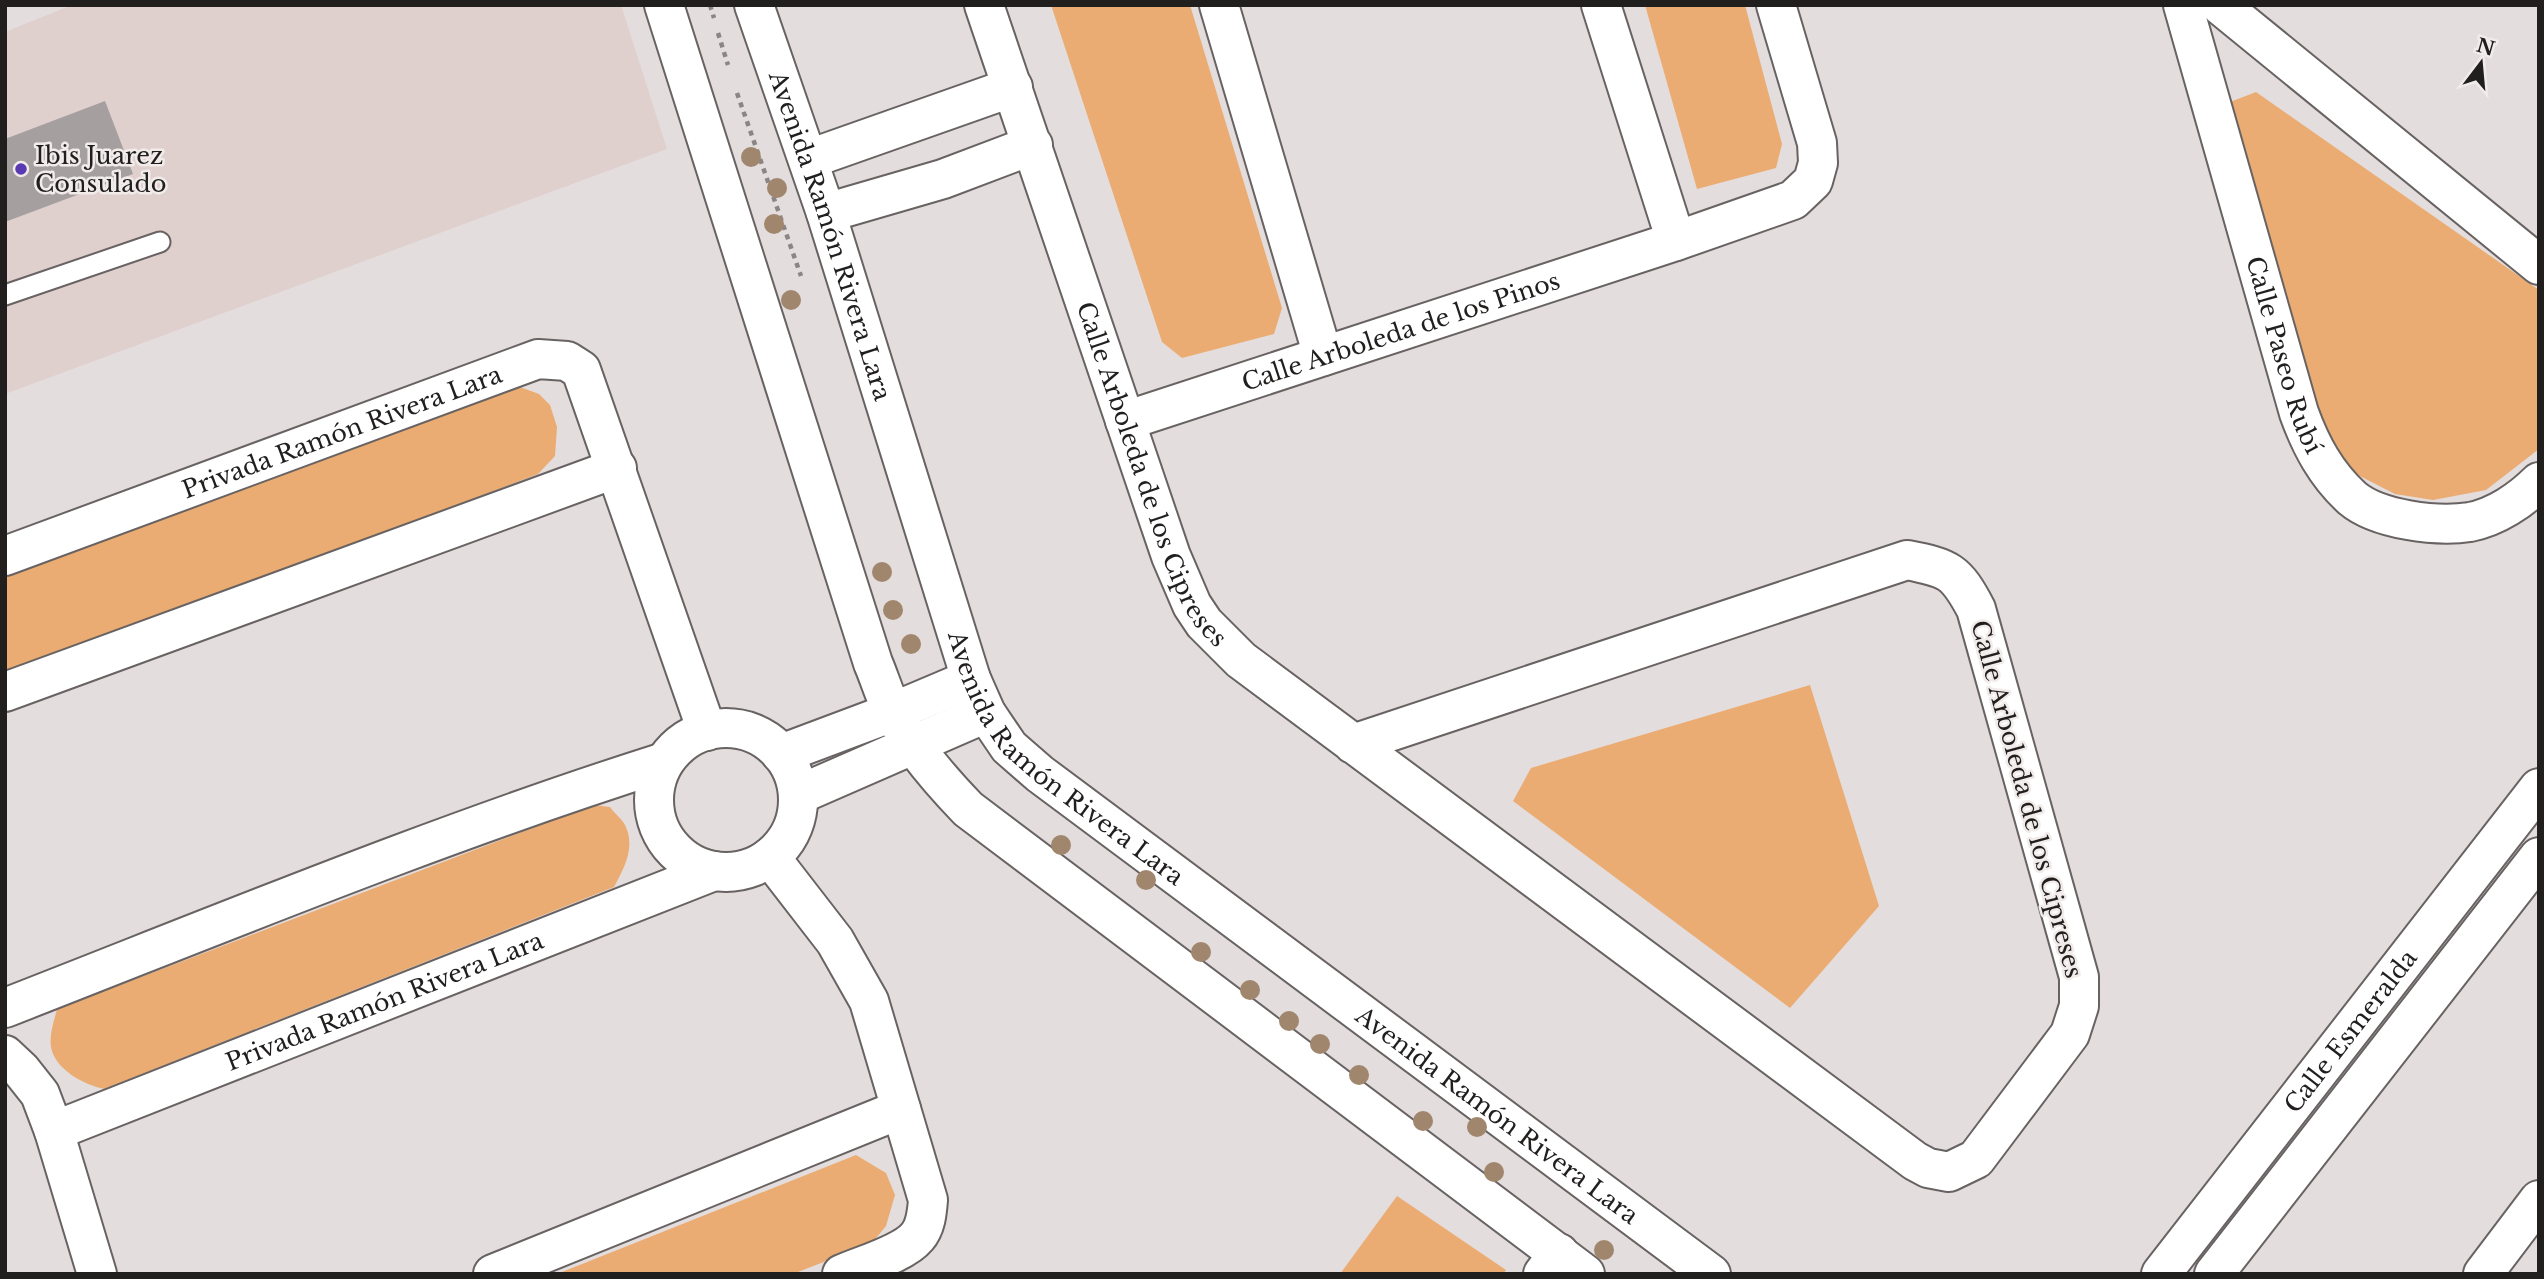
<svg xmlns="http://www.w3.org/2000/svg" width="2544" height="1279" viewBox="0 0 2544 1279" font-family="'Libre Baskerville',serif">
<style>
.built{fill:#dfd0ce}
.green{fill:#eaac72}
.building{fill:#a59fa0}
.lines{fill:none;stroke-linecap:round;stroke-linejoin:round}
.service-casing{stroke:#686362;stroke-width:23}
.minor-casing{stroke:#686362;stroke-width:42}
.tertiary-casing{stroke:#686362;stroke-width:42}
.path{stroke:#8b8686;stroke-width:4.5;stroke-dasharray:5 5;stroke-linecap:butt}
.service{stroke:#fff;stroke-width:19}
.minor{stroke:#fff;stroke-width:38}
.tertiary{stroke:#fff;stroke-width:38}
.tree{fill:#a0866d}
.poi-dot{fill:#593ab3;stroke:#f1ebea;stroke-width:2.5}
.labels{text-anchor:middle;dominant-baseline:central;stroke-width:5;stroke-linejoin:round;paint-order:stroke}
.poi-label{font-size:24px;fill:#211f1e;stroke:#f1ebea;text-anchor:start}
.street-label{font-size:24px;fill:#211f1e;stroke:#f1ebea}
</style>
<rect width="100%" height="100%" fill="#e4dddd"/>
<path class="built" d="M72,5H621L667,149L5,394V32Z"/>
<path class="green" d="M1051,5H1190L1282,308L1274,334L1182,358L1162,342Z
M1645,5H1745L1782,144L1776,168L1697,189Z
M2256,92L2539,290V449L2486,490L2433,500L2395,494L2352,472L2334,457L2225,104Z
M520,387L539,394L550,405L557,427L555,456L538,474L5,677V574Z
M1810,685L1879,906L1790,1008L1513,801L1531,768Z
M593,805L610,807C614,813 622,819 625,825C636,847 624,868 614,887L104,1089C85,1085 55,1070 51,1047C49,1035 54,1021 57,1009Z
M856,1155L886,1173L895,1195L886,1226L872,1243L793,1274H557Z
M1397,1196L1506,1270L1503,1274H1340Z"/>
<path class="building" d="M105,101L133,174L5,222V139Z"/>
<g class="lines">
<g class="service-casing">
<path id="service" d="M5,295L160,242"/>
</g>
<g class="minor-casing">
<g id="minor">
<path id="s1" d="M984,5L1171,556L1192,605L1204,623L1241,660L1915,1161L1928,1168L1949,1172L1976,1159L2070,1034L2079,1006V977L1976,609C1956,571 1949,568 1907,560L1353,744"/>
<path d="M1219,5L1323,356"/>
<path d="M1601,5L1676,241"/>
<path id="s2" d="M2183,5L2299,413C2311,446 2326,474 2352,498C2378,520 2437,527 2470,522C2496,517 2521,500 2539,482"/>
<path d="M2220,5L2539,265"/>
<path d="M809,159L1013,87"/>
<path d="M826,213L943,179L1033,145"/>
<path id="s3" d="M1125,421L1676,241L1793,200L1813,181L1818,163L1817,143L1776,5"/>
<path id="s4" d="M5,556L538,359L567,361L581,370L707,731"/>
<path d="M5,692L617,468"/>
<circle cx="726" cy="800" r="72"/>
<path d="M781,754L893,712L971,679"/>
<path d="M798,795L986,713"/>
<path d="M770,857L835,941L869,1001L928,1200C927,1212 926,1227 917,1237C903,1254 862,1265 842,1274"/>
<path d="M5,1008C223,923 440,833 664,762"/>
<path d="M5,1055L21,1070L40,1094L54,1131L97,1274"/>
<path id="s5" d="M54,1131L714,871"/>
<path d="M493,1274L901,1109"/>
<path d="M1543,1274L1559,1253"/>
<path d="M2483,1274L2539,1200"/>
</g>
</g>
<g class="tertiary-casing">
<g id="tertiary">
<path d="M664,5L873,663C880,679 885,698 894,714C913,749 940,780 968,809L1585,1274"/>
<path id="s6" d="M754,5L826,213L971,679L986,713L1009,747L1040,774L1711,1274"/>
<path id="s7" d="M2161,1274L2539,788"/>
<path d="M2214,1274L2539,857"/>
</g>
</g>
<path class="path" d="M710,5L714,18
M718,33L728,65
M737,93L801,276"/>
<use href="#service" class="service"/>
<use href="#minor" class="minor"/>
<use href="#tertiary" class="tertiary"/>
</g>
<g class="tree">
<circle cx="751" cy="157" r="10"/>
<circle cx="777" cy="188" r="10"/>
<circle cx="774" cy="224" r="10"/>
<circle cx="791" cy="300" r="10"/>
<circle cx="882" cy="572" r="10"/>
<circle cx="893" cy="610" r="10"/>
<circle cx="911" cy="644" r="10"/>
<circle cx="1061" cy="845" r="10"/>
<circle cx="1146" cy="880" r="10"/>
<circle cx="1201" cy="952" r="10"/>
<circle cx="1250" cy="990" r="10"/>
<circle cx="1289" cy="1021" r="10"/>
<circle cx="1320" cy="1044" r="10"/>
<circle cx="1359" cy="1075" r="10"/>
<circle cx="1423" cy="1121" r="10"/>
<circle cx="1477" cy="1127" r="10"/>
<circle cx="1494" cy="1172" r="10"/>
<circle cx="1604" cy="1250" r="10"/>
</g>
<circle class="poi-dot" cx="21" cy="169" r="7"/>
<g class="labels">
<g class="poi-label">
<text x="35" y="155">Ibis Juarez<tspan x="35" dy="28">Consulado</tspan></text>
</g>
<g class="street-label">
<text stroke="none"><textPath href="#s6" startOffset="243">Avenida Ramón Rivera Lara</textPath></text>
<text stroke="none"><textPath href="#s3" startOffset="290">Calle Arboleda de los Pinos</textPath></text>
<text stroke="none"><textPath href="#s2" startOffset="364">Calle Paseo Rubí</textPath></text>
<text stroke="none"><textPath href="#s4" startOffset="359">Privada Ramón Rivera Lara</textPath></text>
<text stroke="none"><textPath href="#s1" startOffset="499">Calle Arboleda de los Cipreses</textPath></text>
<text stroke="none"><textPath href="#s6" startOffset="831">Avenida Ramón Rivera Lara</textPath></text>
<text transform="translate(2027 799) rotate(75)">Calle Arboleda de los Cipreses</text>
<text stroke="none"><textPath href="#s5" startOffset="355">Privada Ramón Rivera Lara</textPath></text>
<text stroke="none"><textPath href="#s7" startOffset="308">Calle Esmeralda</textPath></text>
<text stroke="none"><textPath href="#s6" startOffset="1398">Avenida Ramón Rivera Lara</textPath></text>
</g>
</g>
<rect width="2544" height="1279" fill="none" stroke="#211f1e" stroke-width="14"/>
<g transform="translate(2481 63) rotate(16)" stroke="#f1ebea" stroke-width="5" paint-order="stroke">
<path d="M0-5L12 26L0 18L-12 26Z" fill="#211f1e"/>
<text y="-10" font-size="19" font-weight="bold" text-anchor="middle" fill="#211f1e">N</text>
</g>
</svg>
